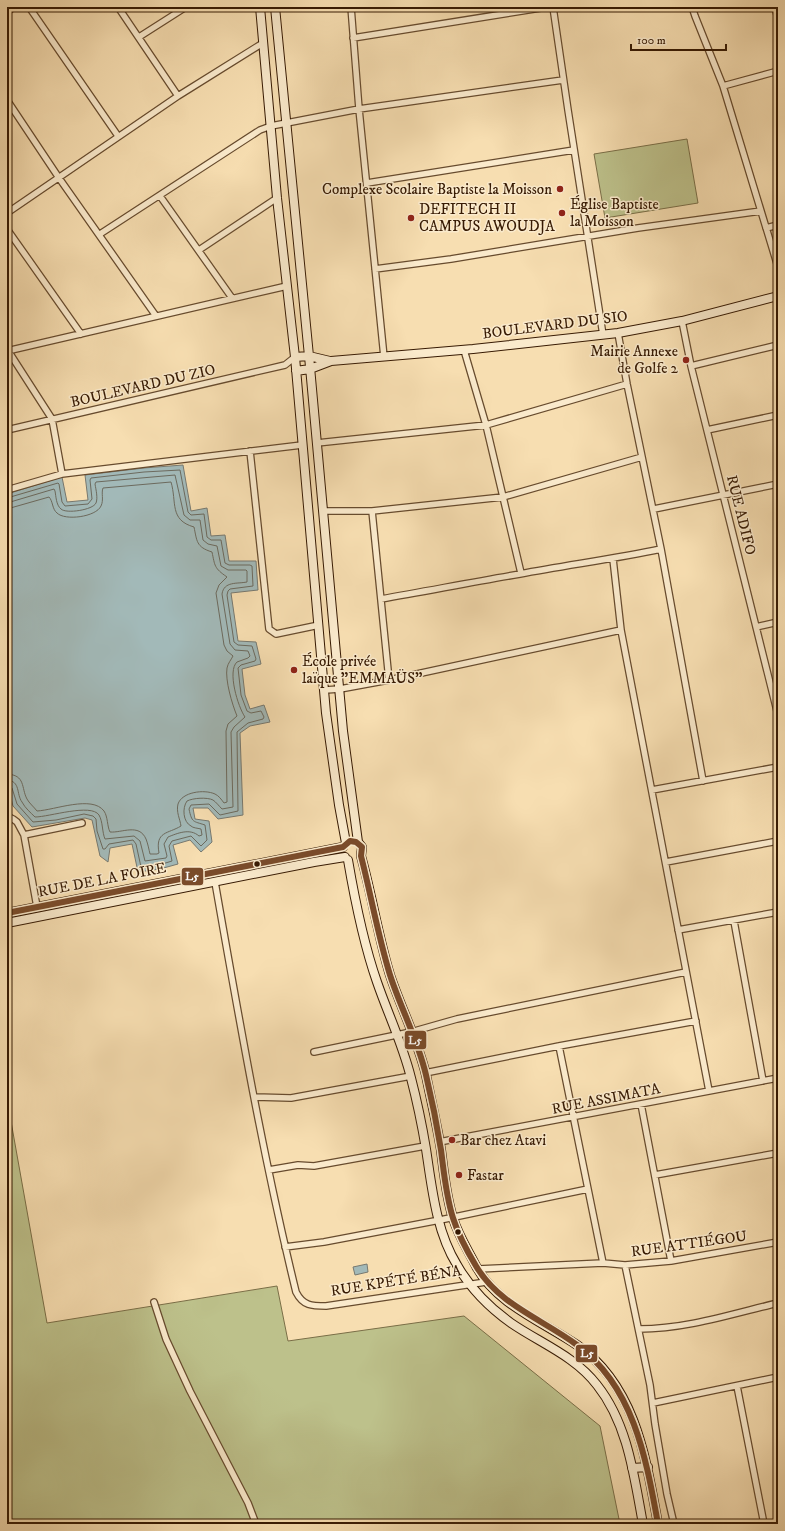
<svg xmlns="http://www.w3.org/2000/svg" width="785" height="1531" viewBox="0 0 785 1531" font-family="'IM FELL DW Pica',serif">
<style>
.green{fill:#bdc18b;stroke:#7a6e47}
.water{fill:#a2b9b8;stroke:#777970}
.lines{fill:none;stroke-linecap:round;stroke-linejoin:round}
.shore{stroke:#6c6a5e;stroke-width:1}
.street-casing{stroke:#674b2e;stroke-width:8}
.secondary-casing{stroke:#371a03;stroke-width:10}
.street{stroke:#faeacc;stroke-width:5.5}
.secondary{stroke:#faeacc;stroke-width:8}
.bus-1-casing{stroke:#faeacc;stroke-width:9}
.bus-1{stroke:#7a4b2a;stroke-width:6}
.poi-dot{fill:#8f2418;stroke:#faeacc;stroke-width:1.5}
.bus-dot{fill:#371a03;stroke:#faeacc;stroke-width:1.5}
.labels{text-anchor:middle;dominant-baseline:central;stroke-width:3;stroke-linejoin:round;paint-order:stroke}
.poi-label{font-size:15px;fill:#371a03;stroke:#faeacc;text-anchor:start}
.street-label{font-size:15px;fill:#371a03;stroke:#faeacc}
.line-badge{stroke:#faeacc;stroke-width:1.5}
.badge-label{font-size:11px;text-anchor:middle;font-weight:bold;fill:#fff}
</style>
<rect width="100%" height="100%" fill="#f7deb1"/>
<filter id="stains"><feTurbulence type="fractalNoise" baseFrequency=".005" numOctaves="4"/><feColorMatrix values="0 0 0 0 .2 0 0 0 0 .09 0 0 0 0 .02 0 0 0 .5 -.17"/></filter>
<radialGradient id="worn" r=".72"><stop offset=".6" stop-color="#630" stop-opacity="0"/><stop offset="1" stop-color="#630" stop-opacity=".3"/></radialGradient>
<path class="green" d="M687,139L698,203L605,218L594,154Z
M7,1099L47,1323L277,1286L288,1341L464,1316L600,1426L620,1524H7Z"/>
<path class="water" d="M183,465L191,511L207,508L211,536L225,535L229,561H256L258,590L231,593L238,641L256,642L261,664L242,669L245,695L250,709L264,705L270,722L250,726L240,733L243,815L218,819L208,808H193L195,819L209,821L212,842L201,852L190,840L173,845L178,864L160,869L138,872L132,844L110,848L108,862L100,856L92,820L85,818L32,827L13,806L8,787H7V494L62,477L67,502L88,500L85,475L144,468Z
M367,1264L368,1272L355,1275L353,1267Z"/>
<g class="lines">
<path class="shore" d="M7,498L58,483L59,484L62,502L65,506L88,504L92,499L90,480L91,478L144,472L180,470L188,512L191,515L204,514L207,537L211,540H221L225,563L229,565H250L252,566L253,586L230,589L228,591L227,595L234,642L238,645L252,646L256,659L255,661L241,665L238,668L241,695L247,711L251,713L261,711L264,717L263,719L248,723L237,732L238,811L220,815L209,804L191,805L189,809C192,823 193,821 205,825L207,840L201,846L191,836L172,841L169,846L172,861L159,865L141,867L136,844L133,840L109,844L105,849H103L97,831L96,819L93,816L84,814L56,820L33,822L17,804L12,788L7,785
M7,503L54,489L55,491C56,496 56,505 61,509C66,514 93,510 96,503C98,498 96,490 95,484L96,482L175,475L184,515L190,520H200L203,540L208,544L217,546L221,566L228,570H246L247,571V582C237,584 224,581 222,594L230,644L235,650L248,651L250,656L248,658L237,662C227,671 238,707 245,717L234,727L231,732L233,807L222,809C219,806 216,802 213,800C207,797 193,798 187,801C182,808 183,822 191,826C193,828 197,828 201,829L202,835L199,836C190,828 178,833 168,837L164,844L167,856L166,858L145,861L140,841L134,836L105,839C102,832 103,822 99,815C91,803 49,817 35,817C31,813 25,808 22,802C16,794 21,781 7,780
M7,509L49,497C53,501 52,509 57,513C65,521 96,517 101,506C104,500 101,493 103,488L171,482C177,502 169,520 194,527C197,541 196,547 212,552C215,566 214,568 227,577L219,585L216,593L224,645L227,651L233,656C231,660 228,663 227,668C225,680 232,704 237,716L228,724L226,731L227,802L224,803C221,799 219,796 215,794C204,789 182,792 178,804C176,812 180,819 181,826C168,834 155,831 159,853L157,854H150C149,850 148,844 146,839C139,823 122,833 110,832C107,826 108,817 104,811C92,795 55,810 37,811C34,807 29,803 27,799C21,788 26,775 7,774"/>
<g class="street-casing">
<path id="street" d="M29,7L118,136
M118,7L178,96
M351,7L359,109L384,357
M553,7L568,110L603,335
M692,7L695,16L723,86L778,267
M775,7L778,19
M7,12L14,7
M139,37L186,7
M353,38L547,7
M723,86L778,71
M7,100L59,178L156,316
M367,183L574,150
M160,196L232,298
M7,213L178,96L263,43
M766,228L778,225
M7,229L81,334
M100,234L260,130L271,126L359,109L563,80
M199,250L277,198
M375,269L451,259L638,228L761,211
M682,321L691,366L778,715
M618,333L627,384L661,549L703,781
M7,349L52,419L62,474
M464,350L486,425L521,573
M7,351L287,286
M691,366L778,345
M7,430L285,365L295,357
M707,430L778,415
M317,443L486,425L627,384
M250,451L269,629L276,634L319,625
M7,490L62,474L302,445
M654,509L778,484
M323,511H372L503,497L642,457
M372,511L389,680
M613,559L621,630L709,1091
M381,599C427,591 473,582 520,574C567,565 614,559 661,549
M756,627L778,622
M325,690L340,689L389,680L621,630
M652,790L778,767
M7,816L13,819L17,822L24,835L37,907
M24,835L82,823
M666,862L778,841
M215,882C239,1019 263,1157 296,1292C303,1306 312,1306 326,1306L486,1282
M734,921L763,1081
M678,930L778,912
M559,1046L603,1263
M314,1052L411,1032L457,1019L686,972
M425,1073L559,1046L696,1021
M255,1097L291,1098L411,1076
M641,1104L671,1261
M439,1142L778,1078
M269,1170L298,1165L314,1166L425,1146
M655,1175L778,1153
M285,1247L324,1242L445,1219L588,1189
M625,1265L650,1385L655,1424L667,1494L674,1524
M478,1269L603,1263L625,1265L671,1261L778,1242
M154,1302L166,1339L190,1391L248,1503L256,1524
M639,1329C686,1329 732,1314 778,1303
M737,1386L764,1524
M653,1403L778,1377"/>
</g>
<g class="secondary-casing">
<path id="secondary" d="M260,7L277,198L295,357L326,713L339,805L346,843
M275,7L309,356L343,731L358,842L362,847L361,856C372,895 378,936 390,975C401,1008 418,1041 426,1075C431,1100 437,1125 441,1150C444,1173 446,1196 453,1218C458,1235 468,1250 476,1266C496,1304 543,1322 577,1345C636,1386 646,1459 658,1524
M295,357L309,356L330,361
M296,371L310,369L331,361L473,349L618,333L682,321L778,296
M348,860C355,901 363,942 377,982C388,1014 403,1045 411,1078C417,1101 422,1125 426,1149C432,1188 436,1231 457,1265C470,1288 490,1308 511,1323C540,1343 575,1356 597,1385C628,1424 634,1476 643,1524
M7,913L343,847
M7,923L314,862L345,857
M632,1468L648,1467"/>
</g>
<use href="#street" class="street"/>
<use href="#secondary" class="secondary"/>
<g class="bus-1-casing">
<path id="bus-1" d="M7,913L343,847L350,841L356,842L362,847L361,856C371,895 378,936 390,975C401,1009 418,1040 426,1075C432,1100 437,1125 441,1150C444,1173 446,1196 453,1218C458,1234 467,1251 476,1266C499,1305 542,1319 577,1345C634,1387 646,1458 658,1524"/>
</g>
<use href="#bus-1" class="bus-1"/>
</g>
<g class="poi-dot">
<circle cx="560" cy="189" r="4"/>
<circle cx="562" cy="213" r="4"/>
<circle cx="411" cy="218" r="4"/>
<circle cx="686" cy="360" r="4"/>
<circle cx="294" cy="670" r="4"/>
<circle cx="452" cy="1140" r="4"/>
<circle cx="459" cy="1175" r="4"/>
</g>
<g class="bus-dot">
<circle cx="257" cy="864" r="3.5"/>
<circle cx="458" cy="1232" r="3.5"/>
</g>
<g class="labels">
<g class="poi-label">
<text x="552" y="189" text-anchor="end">Complexe Scolaire Baptiste la Moisson</text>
<text x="570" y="204">Église Baptiste<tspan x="570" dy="17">la Moisson</tspan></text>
<text x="419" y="209">DEFITECH II<tspan x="419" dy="17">CAMPUS AWOUDJA</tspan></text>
<text x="678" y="351" text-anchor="end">Mairie Annexe<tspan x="678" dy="17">de Golfe 2</tspan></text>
<text x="302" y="661">École privée<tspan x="302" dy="17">laïque "EMMAÜS"</tspan></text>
<text x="460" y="1140">Bar chez Atavi</text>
<text x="467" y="1175">Fastar</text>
</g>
<g class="street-label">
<text transform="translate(555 325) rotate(-7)">BOULEVARD DU SIO</text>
<text transform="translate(143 386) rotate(-13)">BOULEVARD DU ZIO</text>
<text transform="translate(741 515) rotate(76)">RUE ADIFO</text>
<text transform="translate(102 880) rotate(-11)">RUE DE LA FOIRE</text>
<text transform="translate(606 1099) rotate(-11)">RUE ASSIMATA</text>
<text transform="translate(689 1244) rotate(-8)">RUE ATTIÉGOU</text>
<text transform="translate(396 1281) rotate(-9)">RUE KPÉTÉ BÉNA</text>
</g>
</g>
<g class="line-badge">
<rect x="181" y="867" width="23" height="19" rx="4" fill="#7a4b2a"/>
<rect x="404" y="1030" width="23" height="20" rx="4" fill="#7a4b2a"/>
<rect x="575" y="1344" width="23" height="19" rx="4" fill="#7a4b2a"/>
</g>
<g class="badge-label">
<text x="192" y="880">L5</text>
<text x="415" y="1044">L5</text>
<text x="587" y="1357">L5</text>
</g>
<rect width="785" height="1531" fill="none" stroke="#f7deb1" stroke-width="24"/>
<rect x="8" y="8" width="769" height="1515" fill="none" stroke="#371a03" stroke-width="2"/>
<rect x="12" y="12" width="761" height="1507" fill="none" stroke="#371a03"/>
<path d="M631 44v6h95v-6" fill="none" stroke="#371a03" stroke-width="2"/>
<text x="637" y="44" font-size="12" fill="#371a03" stroke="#faeacc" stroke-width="3" paint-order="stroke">100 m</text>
<rect width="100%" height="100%" filter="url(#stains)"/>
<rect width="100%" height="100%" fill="url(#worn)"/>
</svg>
